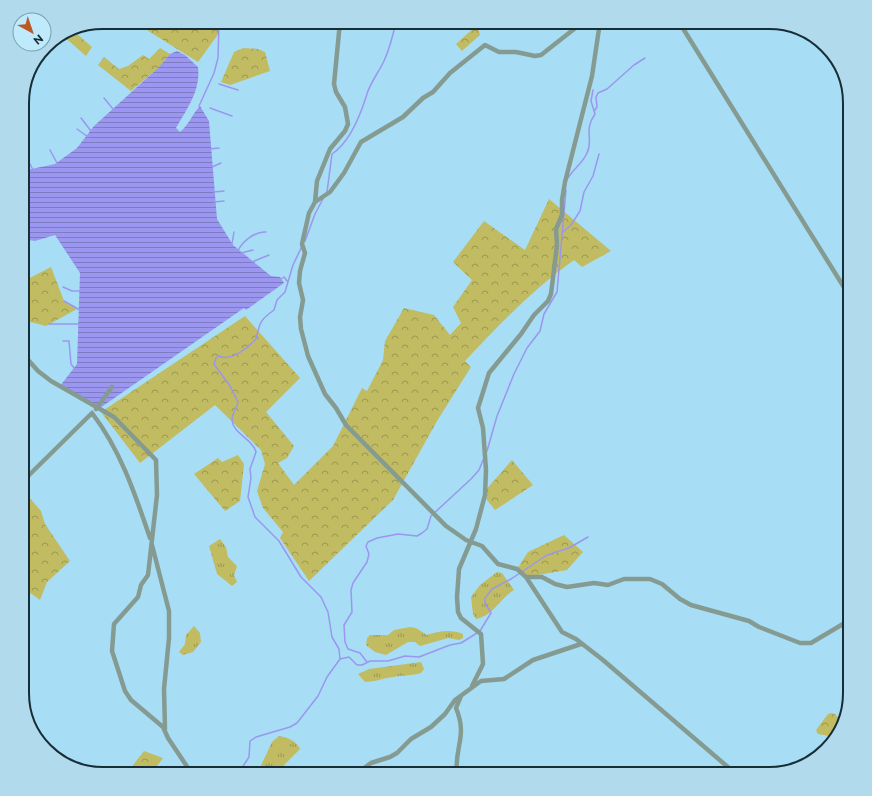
<svg xmlns="http://www.w3.org/2000/svg" width="872" height="796" viewBox="0 0 872 796" font-family="Montserrat,sans-serif">
<style>
.grass{fill:url(#grass-tufts)}
.forest{fill:url(#forest-crowns)}
.water{fill:url(#water-rules)}
.lines{fill:none;stroke-linecap:round;stroke-linejoin:round}
.stream{stroke:#9b96ef;stroke-width:1.5}
.minor{stroke:#859b91;stroke-width:4.5}
.rim{fill:none;stroke:#172e36;stroke-width:2}
</style>
<defs>
<pattern id="grass-tufts" width="24" height="20" patternUnits="userSpaceOnUse"><rect width="24" height="20" fill="#c1bb62"/><path d="M3 7l-1-3M5 7V3M7 7l1-3M15 17l-1-3M17 17v-4M19 17l1-3" fill="none" stroke="#9c9852"/></pattern>
<pattern id="forest-crowns" width="20" height="18" patternUnits="userSpaceOnUse"><rect width="20" height="18" fill="#c1bb62"/><path d="M2 6a3 3 0 1 1 6 0M12 15a3 3 0 1 1 6 0" fill="none" stroke="#9c9852"/></pattern>
<pattern id="water-rules" width="6" height="5" patternUnits="userSpaceOnUse"><rect width="6" height="5" fill="#9b96ef"/><path d="M0 2.5h6" fill="none" stroke="#7d7bc2"/></pattern>
</defs>
<rect width="100%" height="100%" fill="#a7def5"/>
<path class="grass" d="M220,539L226,547L228,557L237,566L234,575L237,582L232,586L217,574L209,546Z
M497,572L502,573L514,590C501,598 492,617 476,619L473,614L471,597L480,585Z
M194,626L200,633L201,642L193,652L183,655L179,652L185,644L186,635Z
M410,627L416,628L427,635C440,631 450,629 463,634V638L459,640L448,638L420,646L415,642H408L386,655L375,652L366,645L367,638L370,635H388L394,630Z
M421,662L424,669L421,673C411,676 402,675 393,677C383,678 375,682 365,682L358,674L369,669Z
M279,736C288,738 296,740 300,749L285,764L279,774H257L272,742Z"/>
<path class="forest" d="M134,22H211L219,28V33L198,62Z
M477,25L480,35L462,51L456,44Z
M79,27L76,33L92,47L86,56L62,35L72,28Z
M160,48L170,54L158,68L131,91L98,65L104,57L119,69L128,66L143,55L149,59Z
M243,48L258,49L265,52L270,71L230,85L221,82L234,52Z
M549,199L611,251L582,267L574,260C533,289 500,324 465,361L471,367L437,421L393,500L309,581L280,538L283,532L263,508L257,491L265,464L261,450L215,405L140,463L101,412L245,316L300,378L266,412L294,446L287,458L278,463L294,485L333,446L362,388L367,391L383,360L385,341L404,308L434,315L450,335L461,323L453,307L472,280L453,262L484,221L525,250Z
M51,267L64,301L77,309L46,326L22,320V282Z
M238,455L244,464L240,501L225,511L194,474L218,458L222,462Z
M512,460L533,485L495,510L487,500L485,491Z
M22,489L41,511L45,524L70,561L47,582L40,600L22,587Z
M564,535L583,552L567,570L526,577L517,569L528,552Z
M831,713L835,714L844,724L835,737L818,734L816,730L828,714Z
M144,751L163,758L151,774H126Z"/>
<path class="water" d="M177,51L185,55L198,67C201,90 187,109 176,128L180,132C189,125 192,114 200,106L209,121L217,219L233,245L271,276L280,277L284,283L246,310L244,308L100,408L60,386L77,364L80,273L55,235L35,241L22,239V171L55,164L77,148L94,126L158,68L170,54Z"/>
<g class="lines">
<path class="stream" d="M219,84L238,90
M104,98L113,109
M199,106L214,73L218,58L219,22
M210,108L232,116
M595,110L597,107L596,97L598,93L607,89L634,65L645,58
M81,118L91,131
M77,129L88,137
M209,149L219,148
M50,150L57,163
M30,164L33,170
M212,167L221,163
M568,178C573,169 583,163 587,153C594,139 583,131 595,114L591,101L593,90
M214,192L224,191
M327,192L332,154C350,142 360,116 366,97C369,84 379,72 384,61C390,48 393,35 396,22
M214,202L224,201
M563,232L571,225L580,211L584,192L593,176L599,154
M305,241L315,214L324,197
M232,244L234,232
M302,246L293,265L285,292L277,300L274,310C260,320 260,322 256,339C248,347 231,362 219,356L216,358L214,364L230,386L238,402C237,408 232,413 232,420C233,434 253,439 256,452L250,469L251,478L248,497L255,517L279,541L301,577L321,597L328,612L332,637L339,649L340,659
M238,251C242,241 256,231 266,232
M241,253L253,250
M252,262L269,255
M281,279L284,277L287,281
M63,287L72,291H80
M64,301L80,310
M49,324H79
M63,341H69L71,364L74,368
M487,451L497,416L514,374L527,348L540,331L544,314L557,292L566,190
M480,631L491,613L485,603V598L492,589L511,579L547,555L569,548L588,537
M367,662L360,653L348,649L345,642L344,625L352,612L351,590L353,583L367,562L369,554L366,546L368,542L377,538L398,534L417,536L422,533L427,529L431,516L471,479L479,470L483,460
M238,774L249,757L250,741L256,737L290,727L297,723L318,696L327,677L340,659L349,657L357,665H362L370,661H388L405,656L419,657L450,645L461,643L477,633"/>
<path class="minor" d="M340,22L334,84L336,92L345,107L348,124L345,131L330,149L317,181L315,202L309,213L302,244L305,253L300,271L299,283L303,300L300,317L301,329L308,356L325,394L336,408L346,425L446,526L466,540L482,546L498,564L517,569L526,577L562,632L576,639L603,660L736,774
M679,22L850,297
M315,202L330,192L344,173L361,142L403,117L423,98L433,92L450,73L485,45L499,52H516L535,56L541,55L583,22
M22,353L38,371L51,381L114,417L156,460L157,495L148,575L141,585L138,597L114,624L112,651L125,691L131,700L163,727L168,738L192,774
M96,409L112,387
M22,482L92,413C121,451 135,494 150,538
M152,545L169,611V638L164,689L165,729
M526,577H542L555,584L567,587L594,583L608,585L624,579H650L662,584L680,599L691,605L749,621L759,627L800,643H811L843,624L850,626
M472,686L483,664L481,634L461,618L458,612L457,597L459,569L476,529L485,495L486,470L483,428L478,408L489,373L521,334L534,315L548,301L551,294L557,245L556,229L562,215V200L565,182L592,76L600,22
M356,774L371,763L390,757L397,753L411,739L431,727L445,714L455,700L481,681L504,679L533,660L581,644
M457,774C454,747 468,737 456,708L461,696"/>
</g>
<path d="M0 0H872V796H0ZM103 29H769A74 74 0 0 1 843 103V693A74 74 0 0 1 769 767H103A74 74 0 0 1 29 693V103A74 74 0 0 1 103 29Z" fill="#b1dbec" fill-rule="evenodd"/>
<path class="rim" d="M103 29H769A74 74 0 0 1 843 103V693A74 74 0 0 1 769 767H103A74 74 0 0 1 29 693V103A74 74 0 0 1 103 29Z"/>
<g transform="translate(32 32) rotate(140)"><circle r="19" fill="#beeafc" stroke="#7b9fad"/>
<path d="M0-3L7 15L0 10L-7 15Z" fill="#bc5824"/>
<text y="-6" font-size="11" font-weight="bold" text-anchor="middle" fill="#172e36">N</text>
</g>
</svg>
